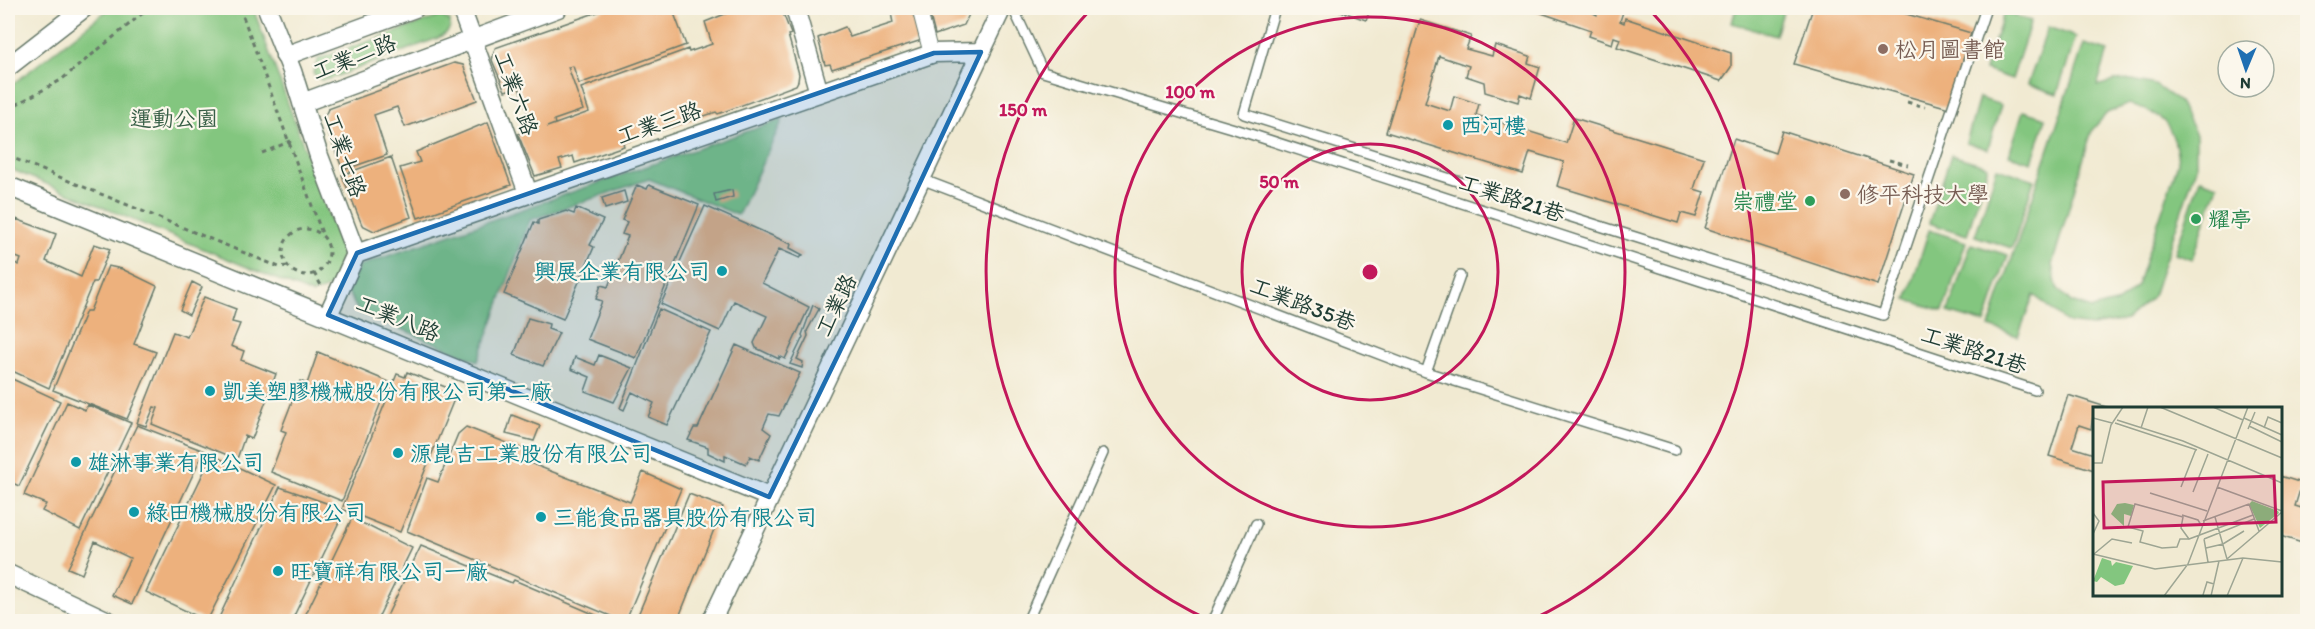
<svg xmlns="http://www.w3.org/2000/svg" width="2315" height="629" viewBox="0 0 2315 629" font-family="Itim,'LXGW WenKai TC',sans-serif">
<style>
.green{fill:#83c67f;stroke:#51825a;stroke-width:1.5;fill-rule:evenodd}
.building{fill:#edb17d}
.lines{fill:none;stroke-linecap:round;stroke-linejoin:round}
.service-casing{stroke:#687a6b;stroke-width:12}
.pedestrian-casing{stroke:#687a6b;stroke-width:16}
.minor-casing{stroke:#687a6b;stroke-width:21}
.path{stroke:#687a6b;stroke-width:3;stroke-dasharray:4.5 4.5;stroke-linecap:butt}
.service{stroke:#fff;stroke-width:9}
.pedestrian{stroke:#fff;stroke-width:14}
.minor{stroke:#fff;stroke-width:18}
.marked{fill:#1f6fb2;fill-opacity:0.2;stroke:#1f6fb2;stroke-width:4.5;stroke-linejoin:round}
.ring{fill:none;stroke:#c2185b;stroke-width:3}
.education-dot{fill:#8d6e63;stroke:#fbf7ec;stroke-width:2}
.culture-dot{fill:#0f9aa8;stroke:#fbf7ec;stroke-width:2}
.leisure-dot{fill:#2e9e5b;stroke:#fbf7ec;stroke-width:2}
.labels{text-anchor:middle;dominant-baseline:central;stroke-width:4.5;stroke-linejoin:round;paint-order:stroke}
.education-label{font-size:22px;fill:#785e54;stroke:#fbf7ec;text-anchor:start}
.street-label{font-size:22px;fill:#1f3d34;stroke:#fbf7ec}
.park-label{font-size:22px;fill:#385f47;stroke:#fbf7ec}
.culture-label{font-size:22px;fill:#0d838f;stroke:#fbf7ec;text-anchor:start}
.leisure-label{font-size:22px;fill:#27864d;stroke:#fbf7ec;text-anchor:end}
.inset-road{fill:none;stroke:#9da593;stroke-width:1.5}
.view{fill:#c2185b;fill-opacity:0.15;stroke:#c2185b;stroke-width:3}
.inset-edge{fill:none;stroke:#1f3d34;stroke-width:3}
.centre{fill:#c2185b;stroke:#fbf7ec;stroke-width:3}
.ring-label{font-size:18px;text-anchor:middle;font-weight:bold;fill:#c2185b;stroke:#fbf7ec;stroke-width:4.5;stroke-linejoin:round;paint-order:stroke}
</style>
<rect width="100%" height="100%" fill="#fbf7ec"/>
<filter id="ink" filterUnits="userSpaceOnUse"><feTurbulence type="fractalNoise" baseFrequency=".0167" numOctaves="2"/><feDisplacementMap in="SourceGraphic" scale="12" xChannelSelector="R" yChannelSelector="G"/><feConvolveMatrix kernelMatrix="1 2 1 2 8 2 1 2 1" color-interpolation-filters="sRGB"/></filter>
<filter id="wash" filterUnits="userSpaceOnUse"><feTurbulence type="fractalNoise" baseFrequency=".008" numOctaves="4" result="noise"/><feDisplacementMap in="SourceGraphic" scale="24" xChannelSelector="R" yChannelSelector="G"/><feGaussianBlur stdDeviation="1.35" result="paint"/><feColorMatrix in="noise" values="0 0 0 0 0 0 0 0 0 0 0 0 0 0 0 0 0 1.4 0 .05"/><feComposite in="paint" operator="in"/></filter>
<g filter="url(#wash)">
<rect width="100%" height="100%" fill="#f1ead2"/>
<path class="green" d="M110,8H253L343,253L331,287L312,294L8,168V88Z
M1736,8H1784L1776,36L1732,23Z
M2004,13L2031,21L2012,79L1985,70Z
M441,16L450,21C451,31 447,33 438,38L332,78L321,80L313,73L318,59Z
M2048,27L2076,37L2057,94L2028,84Z
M2084,44L2108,51L2097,86L2114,81L2133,80L2155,85L2179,102L2196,135V168L2153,296L2126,320L2092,326L2068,323L2034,295L2018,336L1989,327ZM2129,104C2164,114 2175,126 2178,163L2137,286L2119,302L2092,309L2071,302L2057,288L2052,265L2092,130L2107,113Z
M1979,98L2001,105L1988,149L1966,143Z
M2023,111L2046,118L2032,162L2009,155Z
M783,119L738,215L649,179L530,220L478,361L358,311L348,292L359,266Z
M1951,155L1988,166L1967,235L1929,223Z
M1997,168L2034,180L2012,248L1975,236Z
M2200,179L2218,185L2192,259L2175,253Z
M1929,230L1966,242L1943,311L1907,300Z
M1971,244L2008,255L1985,323L1948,312Z"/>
<g id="blocks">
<path class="building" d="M609,8H672L686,45L579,84L573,66L568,67L583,110L554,120L555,124L547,127L589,112L581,88L688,49L689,52L712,44L705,22L730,12L729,8H781L791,34L788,35L799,74L798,81L796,85L718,114L716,112L623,143L624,146L575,163L573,156L559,160L562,168L535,176L518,134L533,129L519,87L505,91L492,60L495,48Z
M890,8H913L922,40L832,69L830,64L825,65L818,38L845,27L850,37L893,23Z
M928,8H972L964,25L935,35Z
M1332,8H1371L1366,20Z
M1527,8H1595L1593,13L1597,15L1600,8H1608L1623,12L1620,21L1624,23L1625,18L1731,53V67L1721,81L1617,47L1620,39L1614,37L1612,44L1589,36L1591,30Z
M1813,8H1886L1971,33L1949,108L1794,64Z
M1420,20L1471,36L1466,49L1492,56L1495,45L1530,56L1528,63L1540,67L1531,98L1520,94L1518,102L1485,92L1484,82L1466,76L1469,66L1439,56L1425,103L1450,111L1454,96L1479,104L1476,115L1566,143L1574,118L1704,158L1694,189L1704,192L1696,217L1681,213L1678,223L1557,186L1564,162L1530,152L1523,174L1386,132Z
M454,63L463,65L477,100L405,127L397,107L374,115L387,155L343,170L323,120L328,109Z
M488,122L511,185L418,218L400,168L420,162L416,152Z
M1782,131L1914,174L1878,285L1705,228L1734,139L1775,153Z
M391,157L411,217L374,231L362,225L342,175Z
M637,185L647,189L649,185L699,205L636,358L587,339L602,301L596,299L601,285L608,287L628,236L622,234L627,222L622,220Z
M732,190L733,197L716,202L714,194Z
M624,191L627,202L605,209L602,198Z
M705,206L791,244L790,248L803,255L800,258L779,249L762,283L809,307L785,359L779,356V359L756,348L754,343L767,316L734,301L720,331L661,304Z
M576,208L603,220L590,245L594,247L563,319L504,294L534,222L538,224V220L566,211L574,214Z
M16,219L56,234L46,261L81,277L94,244L110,249L96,282H93L49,388L8,369V260L19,265L21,259L8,254V243Z
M108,266L122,269L157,286L134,344L156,352L127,419L53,390L86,311H90Z
M192,282L202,287L189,315L180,310Z
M204,297L236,309L232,322L240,324L231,346L244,351L241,360L276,374L252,439L245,436L237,459L152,424L158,408L154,407L146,426L137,423L173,332L187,337Z
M813,305L819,309L807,331L808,336L797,359L803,362L802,368L790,364L803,337L802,335Z
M659,309L711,332L667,425L648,417L654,403L632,392L624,410L620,408Z
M528,318L549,324L548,329L559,333L543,366L514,355Z
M736,345L800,373L779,416L769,414L763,428L771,434L759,460L750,456L746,464L725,455V461L708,453V447L688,440L694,428H698Z
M318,352L389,382L342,501L271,472L286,432L281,430L300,381L307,384Z
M599,355L632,368L614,402L585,391L590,377L571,369L575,357L595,365Z
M407,372L448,388L446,393L455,397L400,532L342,509L397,374L405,377Z
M8,377L60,401L19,486L8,481Z
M2068,395L2109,408H2094L2091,429L2079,425L2072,447L2094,454V470L2049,456Z
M67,402L85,410L88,405L131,423L80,530L42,511L46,504L24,495Z
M512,415L540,426L534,441L506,434Z
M137,425L204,451L132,604L112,595L130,558L95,541L82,574L68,568Z
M466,427L525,450L522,460L630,502L643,472L681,489L625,622L407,531L427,478L438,482L458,434Z
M212,455L276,485L207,621L146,592Z
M2280,476L2302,483L2295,506L2308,510V545L2280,536Z
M280,487L332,505L326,515L340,520L291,622H217Z
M689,494L723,507L677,622H635Z
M352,518L412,548L376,622H302Z
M421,546L512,583L514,580L612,622H384Z"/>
</g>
</g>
<g filter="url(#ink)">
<use href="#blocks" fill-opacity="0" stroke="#687a6b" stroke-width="1.5"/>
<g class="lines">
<g class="service-casing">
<path id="service" d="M1013,8L1043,72L1238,130L2035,390
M1275,8L1244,114L1883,315L1986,8
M921,179L1426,372L1675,450
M1426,372L1460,276
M1027,622L1103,453
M1212,622L1256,524"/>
</g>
<g class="pedestrian-casing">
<path id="pedestrian" d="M919,8L931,54"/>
</g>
<g class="minor-casing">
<path id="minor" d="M267,8L292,71L319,156L356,254L328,315
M461,8L528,193
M795,8L819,93
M285,56L415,8
M8,67L84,8
M302,103L558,8
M8,186L769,497
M356,254L934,53L981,52
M8,574L110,622
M711,622L1002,8"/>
</g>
<path class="path" d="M240,8L323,236
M1907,102L1925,107
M8,109L61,80L149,8
M262,153L291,141
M8,156L279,267L288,266
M1889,160L1908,165
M283 252a23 23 0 1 1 46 0a23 23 0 1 1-46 0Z
M314,273L322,287"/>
<use href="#service" class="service"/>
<use href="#pedestrian" class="pedestrian"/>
<use href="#minor" class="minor"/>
</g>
</g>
<path class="marked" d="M981,52L875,279L769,497L328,315L357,253L934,53Z"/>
<g class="ring">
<circle cx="1370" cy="272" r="128"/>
<circle cx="1370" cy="272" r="255"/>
<path d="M1211 621A383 383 0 0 1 1092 8M1648 8A383 383 0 0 1 1529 621"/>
</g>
<g class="education-dot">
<circle cx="1883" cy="49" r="6"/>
<circle cx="1845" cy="194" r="6"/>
</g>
<g class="culture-dot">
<circle cx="1448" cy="125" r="6"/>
<circle cx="722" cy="271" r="6"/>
<circle cx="210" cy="391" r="6"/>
<circle cx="398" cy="453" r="6"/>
<circle cx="76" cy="462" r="6"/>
<circle cx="134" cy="512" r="6"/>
<circle cx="541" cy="517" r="6"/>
<circle cx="278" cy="571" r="6"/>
</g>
<g class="leisure-dot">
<circle cx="1810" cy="201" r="6"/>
<circle cx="2196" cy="219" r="6"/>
</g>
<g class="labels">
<g class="education-label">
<text x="1895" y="49">松月圖書館</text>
<text x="1857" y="194">修平科技大學</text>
</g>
<g class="street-label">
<text transform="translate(354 57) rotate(-21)">工業二路</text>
<text transform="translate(516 93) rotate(70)">工業六路</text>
<text transform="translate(659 123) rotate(-19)">工業三路</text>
<text transform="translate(345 155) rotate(71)">工業七路</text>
<text transform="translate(1512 198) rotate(18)">工業路21巷</text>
<text transform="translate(1303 304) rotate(21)">工業路35巷</text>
<text transform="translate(836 305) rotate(-64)">工業路</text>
<text transform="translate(398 318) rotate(22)">工業八路</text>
<text transform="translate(1974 350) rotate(18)">工業路21巷</text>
</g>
<g class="park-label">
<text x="174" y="118">運動公園</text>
</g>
<g class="culture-label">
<text x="1460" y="125">西河樓</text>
<text x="710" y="271" text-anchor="end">興展企業有限公司</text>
<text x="222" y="391">凱美塑膠機械股份有限公司第二廠</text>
<text x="410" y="453">源崑吉工業股份有限公司</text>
<text x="88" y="462">雄淋事業有限公司</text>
<text x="146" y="512">綠田機械股份有限公司</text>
<text x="553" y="517">三能食品器具股份有限公司</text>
<text x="290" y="571">旺寶祥有限公司一廠</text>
</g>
<g class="leisure-label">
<text x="1798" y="201">崇禮堂</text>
<text x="2208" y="219" text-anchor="start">耀亭</text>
</g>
</g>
<g transform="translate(2093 407)">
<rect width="189" height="189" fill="#f1ead2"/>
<path d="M159,94L185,104L186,106L167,121L156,97ZM32,96L41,98L38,109L31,107V119L18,107L24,97ZM9,151L18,154L19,159L23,155L40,159L31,177L22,179L8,170L4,175L0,174Z" fill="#83c67f"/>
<path class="inset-road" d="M67,0L189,51M120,0L150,13M0,11L19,16M151,11L189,28M24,13L90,34L189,76M22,16L104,43M156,19L189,35M48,21L55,0M171,21L175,10L189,16M155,22L162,5M0,56H9L18,18L30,0M88,80L103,42M124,80L189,104M100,85L115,47M57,86L114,104M156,97L166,124M0,106L6,114L0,127M89,108L105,113L108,118M122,110L134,152M110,114L156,97M96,132H87L84,140L69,141L47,135L50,124L35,120L42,97L90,110L88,121L96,132L160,108M111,132L161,112M111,132L115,155M113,141L130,137L151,124M0,147L62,162L150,151L189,155M1,147L19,132L39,136M134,152L189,105M110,188L114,175L121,177M71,189L95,157L155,0M118,189L126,154M134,189L150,151"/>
<path class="view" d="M181,69L183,115L11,121L10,75Z"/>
<rect width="189" height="189" class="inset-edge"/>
</g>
<circle cx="1370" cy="272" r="9" class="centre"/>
<g class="ring-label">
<text x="1190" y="98">100 m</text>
<text x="1023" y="116">150 m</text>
<text x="1279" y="188">50 m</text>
</g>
<rect width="2315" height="629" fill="none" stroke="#fbf7ec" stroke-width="30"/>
<g transform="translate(2246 69) rotate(182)"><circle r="28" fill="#fbf7ec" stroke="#a3ada2" stroke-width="1.5"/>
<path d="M0-4.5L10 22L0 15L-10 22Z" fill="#1f6fb2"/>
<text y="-9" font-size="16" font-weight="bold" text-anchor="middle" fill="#1f3d34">N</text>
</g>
</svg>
